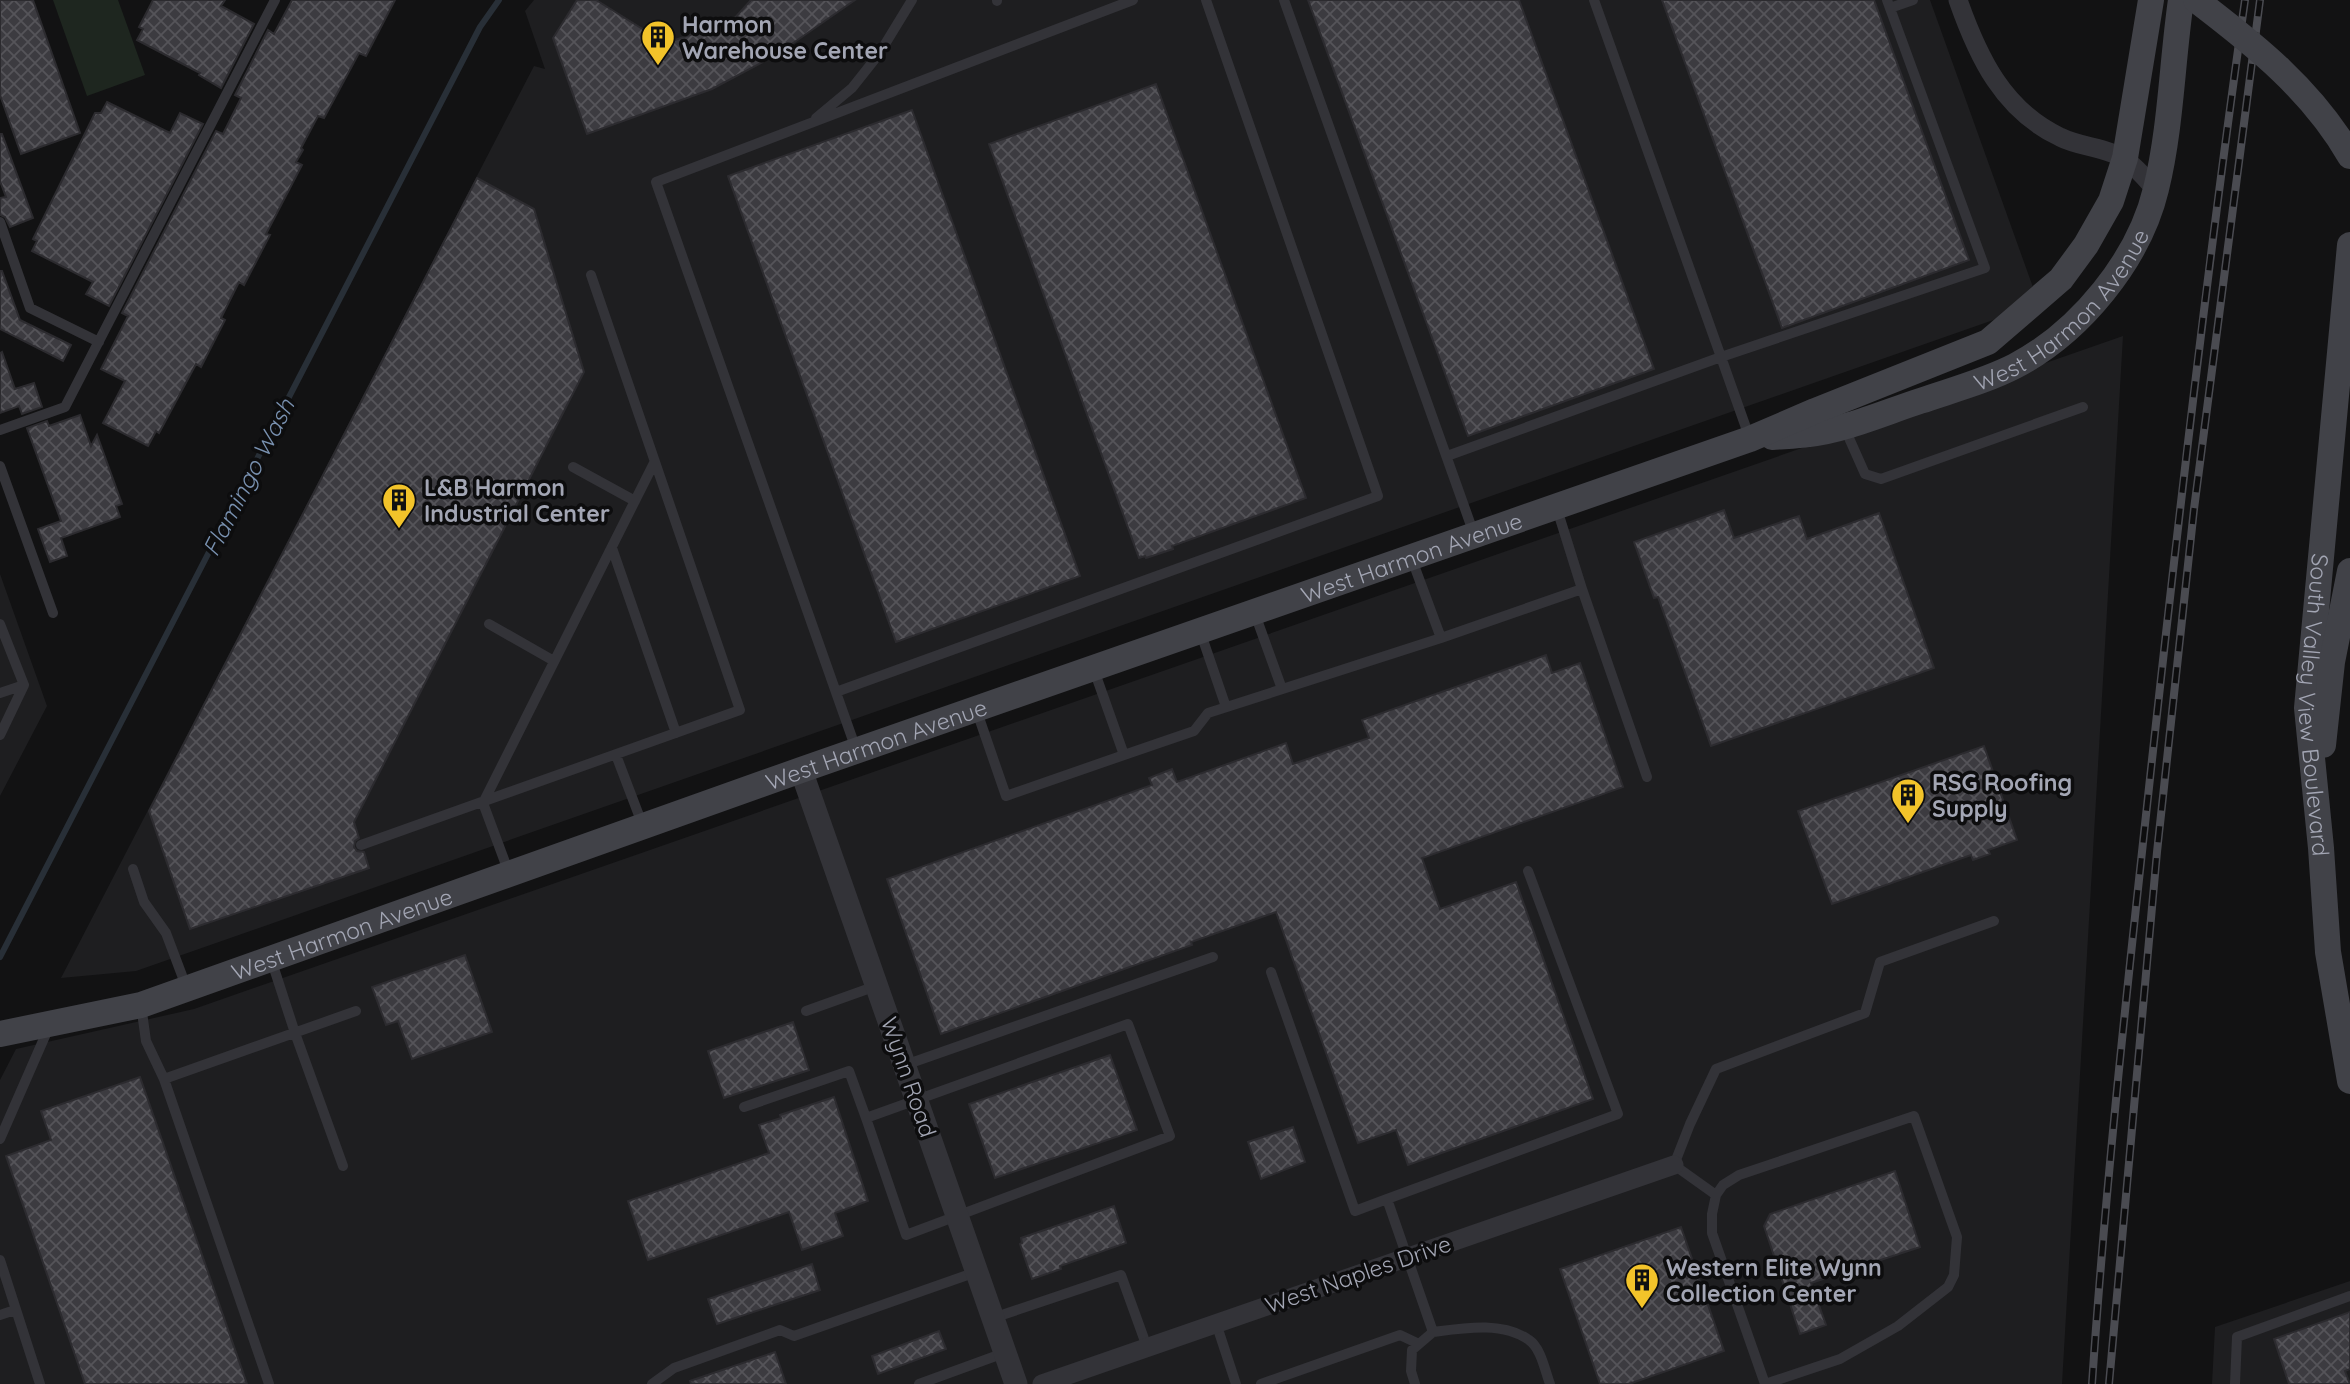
<svg xmlns="http://www.w3.org/2000/svg" width="2350" height="1384" viewBox="0 0 2350 1384" font-family="Quicksand,sans-serif">
<style>
.built{fill:#1e1e20}
.green{fill:#1e261f}
.lines{fill:none;stroke-linecap:round;stroke-linejoin:round}
.stream{stroke:#282f37;stroke-width:6}
.building{fill:url(#building-cross-hatch);stroke:#2c2b2f;stroke-width:2}
.service{stroke:#333338;stroke-width:10}
.minor{stroke:#333338;stroke-width:19}
.tertiary{stroke:#333338;stroke-width:23}
.secondary{stroke:#414248;stroke-width:26}
.rail-casing{stroke:#4a4b51;stroke-width:8}
.rail{stroke:#0d0d0e;stroke-width:5;stroke-dasharray:16;stroke-linecap:butt}
.secondary-bridge{stroke:#414248;stroke-width:26}
.labels{text-anchor:middle;dominant-baseline:central;stroke-width:7;stroke-linejoin:round;paint-order:stroke}
.poi-label{font-size:23px;font-weight:bold;fill:#a3a6b4;stroke:#0d0d0e;text-anchor:start}
.street-label{font-size:23px;fill:#a3a6b4;stroke:#0d0d0e}
.water-label{font-size:24px;font-style:italic;fill:#7991b0;stroke:#0d0d0e}
</style>
<defs>
<pattern id="building-cross-hatch" width="8" height="8" patternUnits="userSpaceOnUse" patternTransform="scale(1.75)"><rect width="8" height="8" fill="#3c3b40"/><path d="M0 0l8 8M0 8l8-8" fill="none" stroke="#555459"/></pattern>
</defs>
<rect width="100%" height="100%" fill="#121213"/>
<path class="built" d="M534,0H1930L2039,304L136,971L61,978L534,66L545,69L525,11Z
M2123,336L2062,1384H0V1080L16,1049L194,1009Z
M0,574L47,706L0,796Z
M2350,1281V1384H2212L2215,1327Z"/>
<path class="green" d="M53,0H118L145,75L87,96Z"/>
<g class="lines">
<path class="stream" d="M0,957L480,27L499,0"/>
</g>
<path class="building" d="M0,0H33L80,133L21,154L0,95Z
M153,0H225L221,6L254,24L221,88L199,75L200,73L137,40L143,29L139,27Z
M292,0H395L366,56L359,53L324,118L318,116L301,148L303,150L296,162L302,165L266,234L270,235L244,285L239,282L221,318L225,320L201,367L196,364L159,433L156,431L148,446L103,423L125,381L101,369L128,316L122,313L216,131L223,134L241,98L235,95L268,30L274,34Z
M577,0H596L657,38L659,35L666,39L674,36L675,40L732,21L751,0H855L776,55L712,89L587,134L553,38Z
M1308,0H1519L1654,369L1468,436Z
M1662,0H1874L1969,260L1782,328Z
M1156,84L1306,498L1172,546L1173,549L1146,558L1145,556L1139,558L989,144Z
M107,102L170,133L180,113L203,124L109,306L86,294L93,282L32,251L37,241L33,239L69,166L95,113H101Z
M912,110L1080,576L896,642L728,176Z
M0,134H2L33,218L10,227L5,217L0,215V198L6,197L0,181Z
M477,178L534,209L584,372L354,822L359,838L355,841L354,847L357,851L364,852L369,868L190,929L149,811Z
M0,271H2L20,320L71,345L63,361L0,329Z
M2,352L15,389L34,383L42,407L22,414L19,406L0,413V353Z
M80,415L91,446L97,435L122,504L116,506L120,517L61,538L67,556L50,562L38,529L61,521L27,428L47,421L49,426Z
M1724,510L1734,538L1799,516L1807,539L1879,513L1934,668L1711,746L1658,597L1654,598L1634,542Z
M1546,655L1552,673L1580,663L1623,787L1422,858L1440,909L1516,882L1593,1099L1408,1165L1396,1130L1358,1143L1276,912L1191,942L1192,945L941,1034L887,879L1152,785L1149,778L1172,769L1177,782L1286,743L1293,764L1369,738L1362,720Z
M1984,746L2017,840L1988,850L1990,854L1973,860L1971,855L1832,904L1798,811Z
M465,955L492,1032L412,1059L398,1021L386,1025L372,987Z
M793,1022L809,1070L724,1098L708,1051Z
M1110,1055L1137,1130L995,1178L969,1104Z
M140,1077L247,1384H85L6,1156L51,1140L41,1111Z
M834,1097L868,1201L835,1213L843,1236L802,1250L789,1212L648,1260L628,1201L769,1153L759,1125L781,1118L780,1115Z
M1293,1127L1305,1162L1261,1179L1248,1142Z
M1895,1171L1920,1247L1811,1283L1826,1325L1800,1334L1764,1226L1770,1214Z
M1114,1206L1126,1243L1060,1266L1061,1269L1032,1279L1020,1244L1022,1243L1021,1238Z
M1681,1227L1724,1351L1629,1384H1600L1560,1269Z
M812,1264L820,1290L717,1324L708,1299Z
M2350,1312V1369L2345,1371L2350,1384H2289L2274,1339Z
M939,1331L946,1349L878,1374L872,1356Z
M775,1352L786,1384H691L690,1381Z"/>
<g class="lines">
<path class="service" d="M1284,0L1474,534
M1594,0L1721,357L1985,268L1887,0
M997,1V0
M1890,8L1913,0
M816,118L852,88L879,54L912,0
M0,222L30,308L99,342
M1845,429L1865,474L1881,479L2083,407
M0,430L65,407L275,0
M1447,456L1721,357L1750,439
M0,466L53,613
M573,467L635,501
M1557,509L1582,589
M612,548L676,733
M1411,557L1441,638
M1255,614L1282,689
M0,624L24,685L0,693
M489,624L554,661
M1200,631L1226,707
M836,692L1378,496L1206,0
M976,709L1006,796L1124,755L1094,670
M0,735L24,685
M856,749L656,182L1133,0
M616,755L643,826
M1124,755L1194,731L1208,713L1441,638L1582,589L1647,777
M361,845L740,710L591,275
M133,869L144,902L166,933L186,986
M509,873L483,803L654,463
M271,959L295,1033L343,1166
M1271,972L1355,1211L1387,1199L1433,1332L1412,1350L1411,1371L1415,1384
M141,1005L146,1041L164,1079L269,1384
M806,1011L876,986
M905,1065L1213,957
M164,1079L356,1011
M744,1107L849,1071L866,1118L1128,1024L1170,1136L906,1235L866,1118
M0,1139L49,1027
M1716,1195L1723,1185L1739,1175L1914,1116L1957,1237L1954,1275L1948,1287L1898,1326L1840,1359L1765,1384L1712,1233V1214L1716,1195L1674,1165L1690,1124L1716,1069L1865,1013L1880,962L1994,921
M1387,1199L1618,1114L1528,871
M0,1260L40,1384
M0,1315L15,1310
M993,1318L1121,1275L1147,1347
M1216,1323L1236,1384
M1433,1332C1463,1328 1503,1321 1529,1340C1541,1348 1545,1371 1550,1384
M652,1384L674,1368L780,1330L794,1336L976,1272
M919,1384L1004,1353
M1261,1384L1400,1335L1419,1344
M2235,1384L2237,1337L2350,1296"/>
<path class="minor" d="M1958,0C1978,57 2003,110 2060,137C2079,147 2110,148 2126,160C2137,168 2147,180 2156,190
M1042,1384L1674,1165"/>
<path class="tertiary" d="M801,770L1016,1384"/>
<g class="secondary">
<path id="s1" d="M2350,245L2307,708L2321,848L2328,952L2350,1081"/>
<path id="s2" d="M1772,437C1785,436 1797,436 1809,434C1845,430 1886,412 1920,401C1952,390 1986,381 2015,366C2080,332 2139,260 2156,189C2171,128 2172,62 2181,0"/>
<path d="M2323,745L2332,662L2350,571"/>
<path id="s3" d="M0,1034L141,1005L801,770L1750,439L1815,411L1988,342L2061,279L2086,245L2111,201L2125,158L2151,0"/>
</g>
<g class="rail-casing">
<path id="rail" d="M2092,1384C2105,1191 2126,998 2147,806C2176,537 2207,268 2245,0
M2109,1384L2157,852L2194,509L2260,0"/>
</g>
<use href="#rail" class="rail"/>
<path class="secondary-bridge" d="M2196,0C2255,45 2312,90 2350,156"/>
</g>
<defs>
<g id="building-pin" transform="scale(1.75)"><path d="M0 17L-7.5 6A9.5 9.5 0 1 1 7.5 6Z" fill="#f2c32a" stroke="#0d0d0e"/><path d="M-4-6H4V6H1V3H-1V6H-4ZM-2.5-4.3h1.7v1.8h-1.7ZM.8-4.3h1.7v1.8H.8ZM-2.5-1h1.7V.8h-1.7ZM.8-1h1.7V.8H.8Z" fill="#111"/></g>
</defs>
<g fill-rule="evenodd">
<use href="#building-pin" x="658" y="37"/>
<use href="#building-pin" x="399" y="500"/>
<use href="#building-pin" x="1908" y="795"/>
<use href="#building-pin" x="1642" y="1280"/>
</g>
<g class="labels">
<g class="poi-label">
<text x="682" y="24">Harmon<tspan x="682" dy="26">Warehouse Center</tspan></text>
<text x="424" y="487">L&amp;B Harmon<tspan x="424" dy="26">Industrial Center</tspan></text>
<text x="1932" y="782">RSG Roofing<tspan x="1932" dy="26">Supply</tspan></text>
<text x="1666" y="1267">Western Elite Wynn<tspan x="1666" dy="26">Collection Center</tspan></text>
</g>
<g class="street-label">
<text stroke="none"><textPath href="#s2" startOffset="327">West Harmon Avenue</textPath></text>
<text stroke="none"><textPath href="#s3" startOffset="1491">West Harmon Avenue</textPath></text>
<text stroke="none"><textPath href="#s1" startOffset="462">South Valley View Boulevard</textPath></text>
<text stroke="none"><textPath href="#s3" startOffset="924">West Harmon Avenue</textPath></text>
<text stroke="none"><textPath href="#s3" startOffset="357">West Harmon Avenue</textPath></text>
<text transform="translate(909 1077) rotate(71)">Wynn Road</text>
<text transform="translate(1358 1274) rotate(-19)">West Naples Drive</text>
</g>
<g class="water-label">
<text transform="translate(248 477) rotate(-63)">Flamingo Wash</text>
</g>
</g>
</svg>
